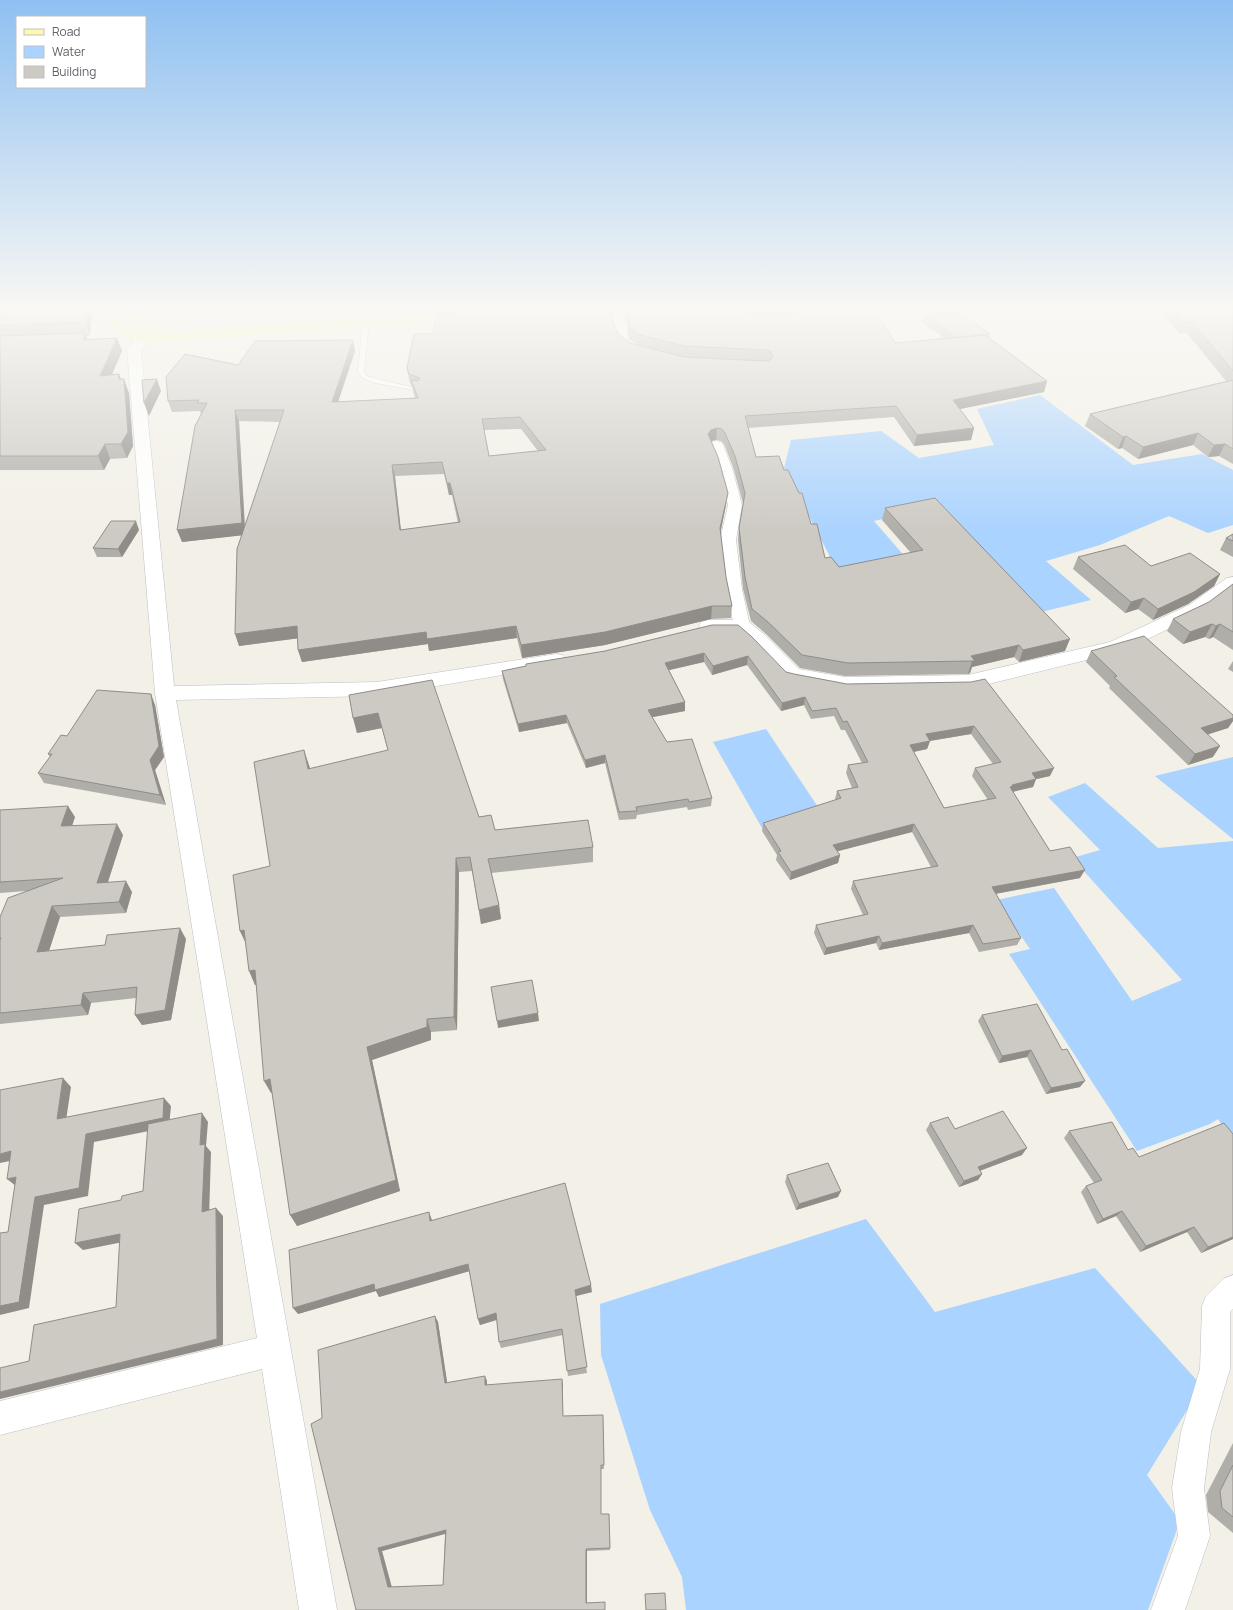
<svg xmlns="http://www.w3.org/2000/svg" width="1233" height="1610" viewBox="0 0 1233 1610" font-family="Manrope,sans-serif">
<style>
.water{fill:#aad3ff}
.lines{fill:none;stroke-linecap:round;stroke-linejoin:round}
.lane-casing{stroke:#bec0c7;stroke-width:1}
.street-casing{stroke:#bec0c7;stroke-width:1}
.secondary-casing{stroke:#bcbfc6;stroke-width:1}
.primary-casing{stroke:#ffdc53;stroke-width:1}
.lane{fill:#fff;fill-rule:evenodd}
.street{fill:#fff;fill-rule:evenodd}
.secondary{fill:#fff;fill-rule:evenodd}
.primary{fill:#fff8af;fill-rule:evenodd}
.wall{fill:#b0aea9;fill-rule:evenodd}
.shaded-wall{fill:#908d89}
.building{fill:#cdcac4;stroke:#908d89;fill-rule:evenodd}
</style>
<rect width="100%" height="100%" fill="#f2f0e7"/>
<path class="water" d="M1040,395L1133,465L1202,454L1233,470V525L1208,533L1169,516L1100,545L1046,561L1091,600L1033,614L932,508L874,521L907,559L841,578L784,468L791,440L881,431L919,458L994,445L977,409Z
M766,729L820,810L762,828L713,742Z
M1233,757V839L1155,776Z
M1085,783L1158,848L1233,841V1142L1218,1119L1210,1124L1137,1151L1009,954L1030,949L996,900L1054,888L1132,1001L1182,980L1072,858L1100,850L1048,797Z
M866,1219L935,1312L1095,1268L1202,1386L1147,1475L1180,1521L1148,1610H686L682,1577L650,1510L601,1355L600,1304Z"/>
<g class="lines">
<g class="lane-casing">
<path id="lane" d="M366,321L369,323L364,371L367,376L377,379L420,389V391L375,383L362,378L358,371L363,323Z"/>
</g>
<g class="street-casing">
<path id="street" d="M612,308H623L628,340C633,346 643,346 647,352L645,355C635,357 622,349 616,341Z
M716,441L721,442L723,445L732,468L742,505L736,540L742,589L750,626L748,630L742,631L736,630L734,626L726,589L720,540L728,505L718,468L709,445L711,442Z
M1233,1275V1309L1230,1312V1369L1211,1432L1204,1488L1210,1536L1185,1610H1151L1178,1536L1172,1488L1181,1432L1200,1369L1202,1306L1206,1296L1223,1279Z"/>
</g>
<g class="secondary-casing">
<path id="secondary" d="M143,335L148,336L150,339L141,350L174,686L377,682L556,654L563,655L566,660L563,665L556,666L377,696L176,700L337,1610H299L262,1369L0,1435V1401L257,1338L155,693L127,349L138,336Z
M1233,577V590L1201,613L1123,651L968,689L845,691L793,681L786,679C778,670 745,633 736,632C724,630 713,633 701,630L699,626L701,622L708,620H742L749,622L765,635L799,669L845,677L968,675L1110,642L1189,605L1227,578Z"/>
</g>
<g class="primary-casing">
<path id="primary" d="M106,308H118C122,323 135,336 152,334L131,321L126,308H138L142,316L160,328L162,331L160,334L268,325L465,313L470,314L471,317L470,320L465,321L268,333L143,343C125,339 109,327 106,308Z"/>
</g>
<use href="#lane" class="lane"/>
<use href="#street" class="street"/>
<use href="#secondary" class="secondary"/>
<use href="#primary" class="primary"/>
</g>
<path class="wall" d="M0,308H92L90,335L86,336L87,339L117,338L122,351L112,375L121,379L129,393L133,446L127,458L110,459L104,470H0Z
M150,308H189L167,312L156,309L152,310Z
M193,308H243L242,309L194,310Z
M336,308H355L336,309Z
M372,308H432L373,309Z
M440,308H612L613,323L619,334L630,343L640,346L629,339L625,308H747L748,312L895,343L944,338L922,322L924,314L990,334L989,338L1047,381L1044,392L960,409L974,428L971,440L914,446L894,417L748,428L756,457L784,470L811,524L825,558L839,567L911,553L882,520L885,508L1065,651L1019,662L1014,657L972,667L970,673L968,674L845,676L800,668L766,634L751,621L743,589L738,540L739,528L743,503L733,467L724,444L721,441L716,440L711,441L726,505L720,533L726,577L732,606L731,618L711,619L605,645L522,658L517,638L429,651L428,644L302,662L298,650V638L239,646L242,535L182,542L201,414L200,411L172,412L168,401L238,365L355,351L338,402L415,398L413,391L412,386L411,385L409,379L407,368L433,334L441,313ZM239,421L280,422L245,526ZM521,429L538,451L489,456L484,430ZM444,474L449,495H452L458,523L401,530L395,476Z
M1158,308H1233V464L1219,456L1208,457L1193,445L1138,459L1122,448L1118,449L1085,426L1090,414L1226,381L1187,333H1179Z
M139,530L122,557H97L93,548Z
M1233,534V557L1220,550L1226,538Z
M1078,557L1151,566L1220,574L1214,586L1188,604L1153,620L1138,609L1125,613L1073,569Z
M1233,584V650L1213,637L1209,639L1205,637L1183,644L1167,631L1173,619L1209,602Z
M712,625L786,672L794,674L847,684L971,682L1050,776L1036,779L1033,787L1013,792L1050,851L1080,878L996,894L1021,938L1017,945L979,952L969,933L879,950L876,943L824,955L814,933L816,925L863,915L851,889L853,881L931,867L912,832L837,851L840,855L838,863L790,880L776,860L777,855L762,831L763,823L836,800L835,799L837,791L852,788L846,773L848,765L862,763L845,730H841L834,716L811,719L804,705L781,711L747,665L712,675L704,662L669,670L685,702V711L652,717L667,742L712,798L711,806L688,810L687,807L637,815L636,819L619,820L605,763L586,768L567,723L519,732L503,679L502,671L605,651ZM971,734L993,764L975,768L972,776L988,800L944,808L914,752L927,749L930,741Z
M1091,651L1233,715V721L1228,728L1208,734L1213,757L1188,765L1109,688L1110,686L1086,662Z
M1233,661V672L1228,669Z
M349,695L479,817L495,830L593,847V862L491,873L499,905L501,919L481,924L472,871L459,872L457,1030L431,1032V1040L372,1060L400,1191L297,1226L272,1093H271L256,985H255L245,942L240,931L270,866L309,765L310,769L388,751L382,728L357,733Z
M155,705L164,757L155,770L166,805L44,783L38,773L50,757L48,754L67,736Z
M0,810L75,817L72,826L123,835L108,882L132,892L126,913L60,917L49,951L186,939L171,1020L142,1025L135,1015L136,998L91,1003L88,1015L0,1024V917L26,891L0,893Z
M982,1015L1062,1050L1080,1087L1046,1094L1027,1057L999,1063L978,1021Z
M930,1123L955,1129L1022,1155L980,1171L982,1174L978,1180L959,1187L926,1130Z
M1069,1131L1128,1150L1139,1157L1233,1134V1239L1201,1253L1187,1232L1140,1252L1116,1216L1097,1224L1081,1192L1086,1186L1094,1183L1064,1138Z
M787,1175L838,1197L796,1210L785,1182Z
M432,1220L592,1292L576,1296L587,1373L568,1376L563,1335L501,1348L499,1342L497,1320L480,1325L478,1319L469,1271L379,1297L376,1291L298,1314Z
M435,1316L438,1322L447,1383L487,1381V1385L563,1384V1416L603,1415L604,1469H601V1514H609L610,1550L587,1551V1603L605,1610H356L322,1418ZM445,1534L443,1585L392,1587L382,1551Z
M1233,1443V1533L1208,1512L1206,1495Z"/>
<path class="shaded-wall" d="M86,308H92L90,335L85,322Z
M151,308H156V309L152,310Z
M165,308H189L167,312Z
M85,333L90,346L84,340Z
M117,338L122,351L105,390L100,376Z
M353,340L355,351L334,414L332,402Z
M119,374L124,387L119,379Z
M124,379L129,393L133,446L127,458L121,444Z
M157,379L161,391L149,416L144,403Z
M1047,381L1044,392L950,411L953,400Z
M235,410L239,421L245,535L182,542L177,530Z
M717,428L716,440L710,441L708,434L711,430Z
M974,428L971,440L914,446L917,435Z
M1198,433L1193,445L1138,459L1143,447Z
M1126,436L1122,448L1118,449L1123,437Z
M105,444L110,459L104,470L98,456Z
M1225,444L1219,456L1208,457L1214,445Z
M392,465L395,476L402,542L400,530Z
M447,483H450L452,495H449Z
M728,493L726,505L719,540L720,528Z
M136,521L139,530L122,557L118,549Z
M1220,574L1214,586L1188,604L1153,620L1158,609Z
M1144,598L1138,609L1125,613L1131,602Z
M712,606L711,619L605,645L522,658L521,645Z
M1212,624L1205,637L1183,644L1190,632Z
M1220,624L1213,637L1209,639L1216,626Z
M297,626L301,638L239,646L235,634Z
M516,626L517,638L429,651L428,644L302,662L298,650L426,632Z
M1070,639L1065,651L1019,662L1023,650Z
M1019,645L1014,657L972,667L970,673L968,674L972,661L971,656Z
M704,653V662L665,671V663Z
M748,656L747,665L712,675L713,666Z
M151,694L155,705L164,757L155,770L166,805L160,795L150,760Z
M805,697L804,705L781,711L782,703Z
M685,702V711L648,718V710Z
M378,713L382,728L357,733L353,718Z
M566,715L567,723L519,732L518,724Z
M1233,718V721L1228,728L1194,739L1201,728Z
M974,726L971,734L923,742L926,734Z
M930,741L927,749L908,753L910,745Z
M1220,746L1213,757L1188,765L1195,754Z
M304,750L309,765L313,784L308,769Z
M605,755V763L586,768L585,760Z
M1054,768L1050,776L1028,781L1032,773Z
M1036,779L1033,787L1011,792L1010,787L1012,785Z
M68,806L75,817L68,837L61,826Z
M117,824L123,835L104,894L97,883Z
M914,824L912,832L831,853L833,845Z
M840,855L838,863L790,880L791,872Z
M456,858L459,872L457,1030L454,1017Z
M1085,870L1080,878L988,895L992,887Z
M126,881L132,892L126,913L119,902Z
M499,905L501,919L481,924L479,910Z
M52,906L60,917L45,963L37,952Z
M973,925L969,933L879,950L882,943Z
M180,928L186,939L171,1020L142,1025L135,1015Z
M244,930L247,945L240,931Z
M879,936L876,943L824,955L826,948Z
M255,970L262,983L255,985L249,971Z
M83,993L91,1003L88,1015L81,1005Z
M538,1013L539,1021L498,1028L497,1021Z
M427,1019L431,1032V1040L372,1060L400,1191L297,1226L290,1215L367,1047Z
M1031,1050L1027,1057L999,1063L1002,1056Z
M63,1078L71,1087L65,1127L57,1119Z
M270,1079L277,1091L271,1093L264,1081Z
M1085,1081L1080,1087L1046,1094L1051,1088Z
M164,1098L171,1106L169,1127L94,1142L88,1196L44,1205L29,1308L0,1315V1306L35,1197L86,1134Z
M202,1113L208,1122L206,1146L211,1152L209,1219L202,1212L200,1145Z
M1027,1148L1022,1155L973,1173L978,1167Z
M11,1151L20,1159L0,1163V1154Z
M982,1174L978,1180L959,1187L964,1181Z
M16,1177V1186L7,1179Z
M841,1191L838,1197L796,1210L799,1204Z
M216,1208L223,1216V1345L0,1399V1392L217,1339Z
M1122,1211L1116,1216L1097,1224L1103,1219Z
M429,1212L432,1220L433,1228L430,1221Z
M1194,1227L1187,1232L1140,1252L1146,1246Z
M120,1234L128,1241L83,1250L75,1243Z
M1233,1237V1239L1201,1253L1208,1247Z
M468,1264L470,1271L379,1297L376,1291L298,1314L293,1308L374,1284Z
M591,1285L592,1292L576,1296L575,1290Z
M496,1313L499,1319L480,1325L478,1319Z
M435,1316L438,1322L448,1388L445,1383Z
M485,1376L487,1381V1389L485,1385Z
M562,1379L563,1384V1421V1416Z
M446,1530L448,1533L382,1551L392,1589L388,1587L378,1548Z
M586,1549L587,1551V1604L586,1603Z"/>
<path class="building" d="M0,308H86L85,322L0,325Z
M513,308H612L613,323L619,334L630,343L684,357L765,361L770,360L773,357L771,352L766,350L685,346L640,335L630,328L627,308H747L748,312L799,313L800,309H823L830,312L875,309L895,343L985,335L1047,381L953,400L974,428L917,435L896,406L745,416L756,457L779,456L784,470H788L799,493H802L811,524H817L825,558L831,557L839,567L923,550L885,508L935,498L1070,639L1023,650L1019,645L971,656L975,661H972L848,663L802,655L768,622L752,609L745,577L739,528L745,493L735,456L725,433L722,429L717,428L711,430L708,434L718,457L728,493L720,528L726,577L732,606H712L605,632L521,645L516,626L427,639L426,632L298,650L297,626L235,634L237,549L284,410H235L242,523L177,530L195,426L207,403H197L199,400L168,401L166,377L185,354L238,365L255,341L353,340L332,402L418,398L411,380L418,381L420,378L409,374L407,368L414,334H433L437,313ZM520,417L546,450L489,456L482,419ZM442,462L447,483H450L460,522L400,530L392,465Z
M1171,308H1233V371L1192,322H1183Z
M961,313L990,334L956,338L924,314Z
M85,333L84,340L117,338L100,376L119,374V379H124L128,432L121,444H105L98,456H0V336Z
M157,379L144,403L142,380Z
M1233,380V449L1225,444L1214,445L1198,433L1143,447L1126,436L1123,437L1090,414Z
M111,521H136L118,549L93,548Z
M1233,534V541L1226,538Z
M1125,545L1151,566L1190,553L1220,574L1194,592L1158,609L1144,598L1131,602L1078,557Z
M1233,584V632L1220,624L1216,626L1212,624L1190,632L1173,619L1209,602Z
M712,625H738L751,636L786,672L794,674L847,684L971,682L985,679L1054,768L1032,773L1036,779L1012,785L1013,786L1010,787L1050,851L1070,847L1085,870L992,887L1021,938L983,944L973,925L882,943L879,936L826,948L816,925L868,914L853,881L938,866L914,824L833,845L840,855L791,872L778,852L781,851L763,823L841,798L837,791L858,787L848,765L868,762L847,721L843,722L836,708L812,711L805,697L782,703L748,656L713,666L704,653L665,663L685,702L648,710L667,742L692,739L712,798L689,802L688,799L636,807L637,811L619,812L605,755L585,760L566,715L518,724L502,671L526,666V664L605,651ZM974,726L1001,762L975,768L996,798L944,808L910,745L930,741L926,734Z
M1144,636L1233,715V718L1201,728L1220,746L1195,754L1114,677L1117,676L1091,651Z
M432,680L479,817L491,815L495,830L588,820L593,847L488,859L499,905L479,910L470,857L456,858L454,1017L427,1019V1027L367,1047L396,1180L290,1215L270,1079L264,1081L255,970L249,971L244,930L240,931L233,875L270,866L254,762L304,750L308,769L388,750L378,713L353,718L349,695Z
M97,690L151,694L159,746L150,760L160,795L38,773L52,754H48L61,735L67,736Z
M68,806L61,826L117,824L97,883L126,881L119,902L52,906L37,952L105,945L107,935L180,928L165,1010L135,1015L137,987L83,993L81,1005L0,1013V940L1,938H0V917L8,898L63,878L0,882V810Z
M532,980L538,1013L497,1021L491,987Z
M1037,1004L1062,1050L1067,1049L1085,1081L1051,1088L1031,1050L1002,1056L982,1015Z
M63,1078L57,1119L164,1098L163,1118L86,1134L79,1188L35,1197L19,1302L0,1306V1233L8,1232L16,1177L7,1179L11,1151L0,1154V1090Z
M1003,1111L1027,1148L978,1167L982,1174L964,1181L930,1123L948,1117L955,1129Z
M202,1113L200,1145L205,1144L202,1212L216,1208L217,1339L0,1392V1368L29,1361L34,1325L116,1307L120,1234L75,1243L79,1209L121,1200L122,1196L143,1191L148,1124Z
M1112,1122L1128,1150L1133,1148L1139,1157L1224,1123L1233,1134V1237L1208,1247L1194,1227L1146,1246L1122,1211L1103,1219L1086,1186L1102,1180L1069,1131Z
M828,1163L841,1191L799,1204L787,1175Z
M565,1183L591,1285L575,1290L587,1367L567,1371L562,1329L499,1342L496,1313L478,1319L468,1264L375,1290L374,1284L293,1308L289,1250L429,1212L430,1221Z
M435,1316L445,1383L485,1376V1385L562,1379L563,1416L603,1415L604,1465H601V1514H609L610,1548L586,1549V1603L605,1602V1610H356L311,1424L322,1418L318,1350ZM446,1530L443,1585L388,1587L378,1548Z
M1233,1465V1517L1222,1508L1220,1491Z
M665,1593L666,1610H646L645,1594Z"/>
<linearGradient id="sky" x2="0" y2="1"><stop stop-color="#8fc0f1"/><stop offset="0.58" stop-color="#f9f8f4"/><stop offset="1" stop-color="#f9f8f4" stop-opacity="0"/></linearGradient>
<rect width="1233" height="533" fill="url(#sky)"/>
<rect x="16" y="16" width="130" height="72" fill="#ffffff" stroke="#bfc0c3"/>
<rect x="24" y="29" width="20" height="6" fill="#fff8af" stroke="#bfc0c3"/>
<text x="52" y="36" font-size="12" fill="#5e6269">Road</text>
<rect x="24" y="46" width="20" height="12" fill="#aad3ff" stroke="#bfc0c3"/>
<text x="52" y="56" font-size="12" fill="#5e6269">Water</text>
<rect x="24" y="66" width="20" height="12" fill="#cdcac4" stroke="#bfc0c3"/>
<text x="52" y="76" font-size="12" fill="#5e6269">Building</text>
</svg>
